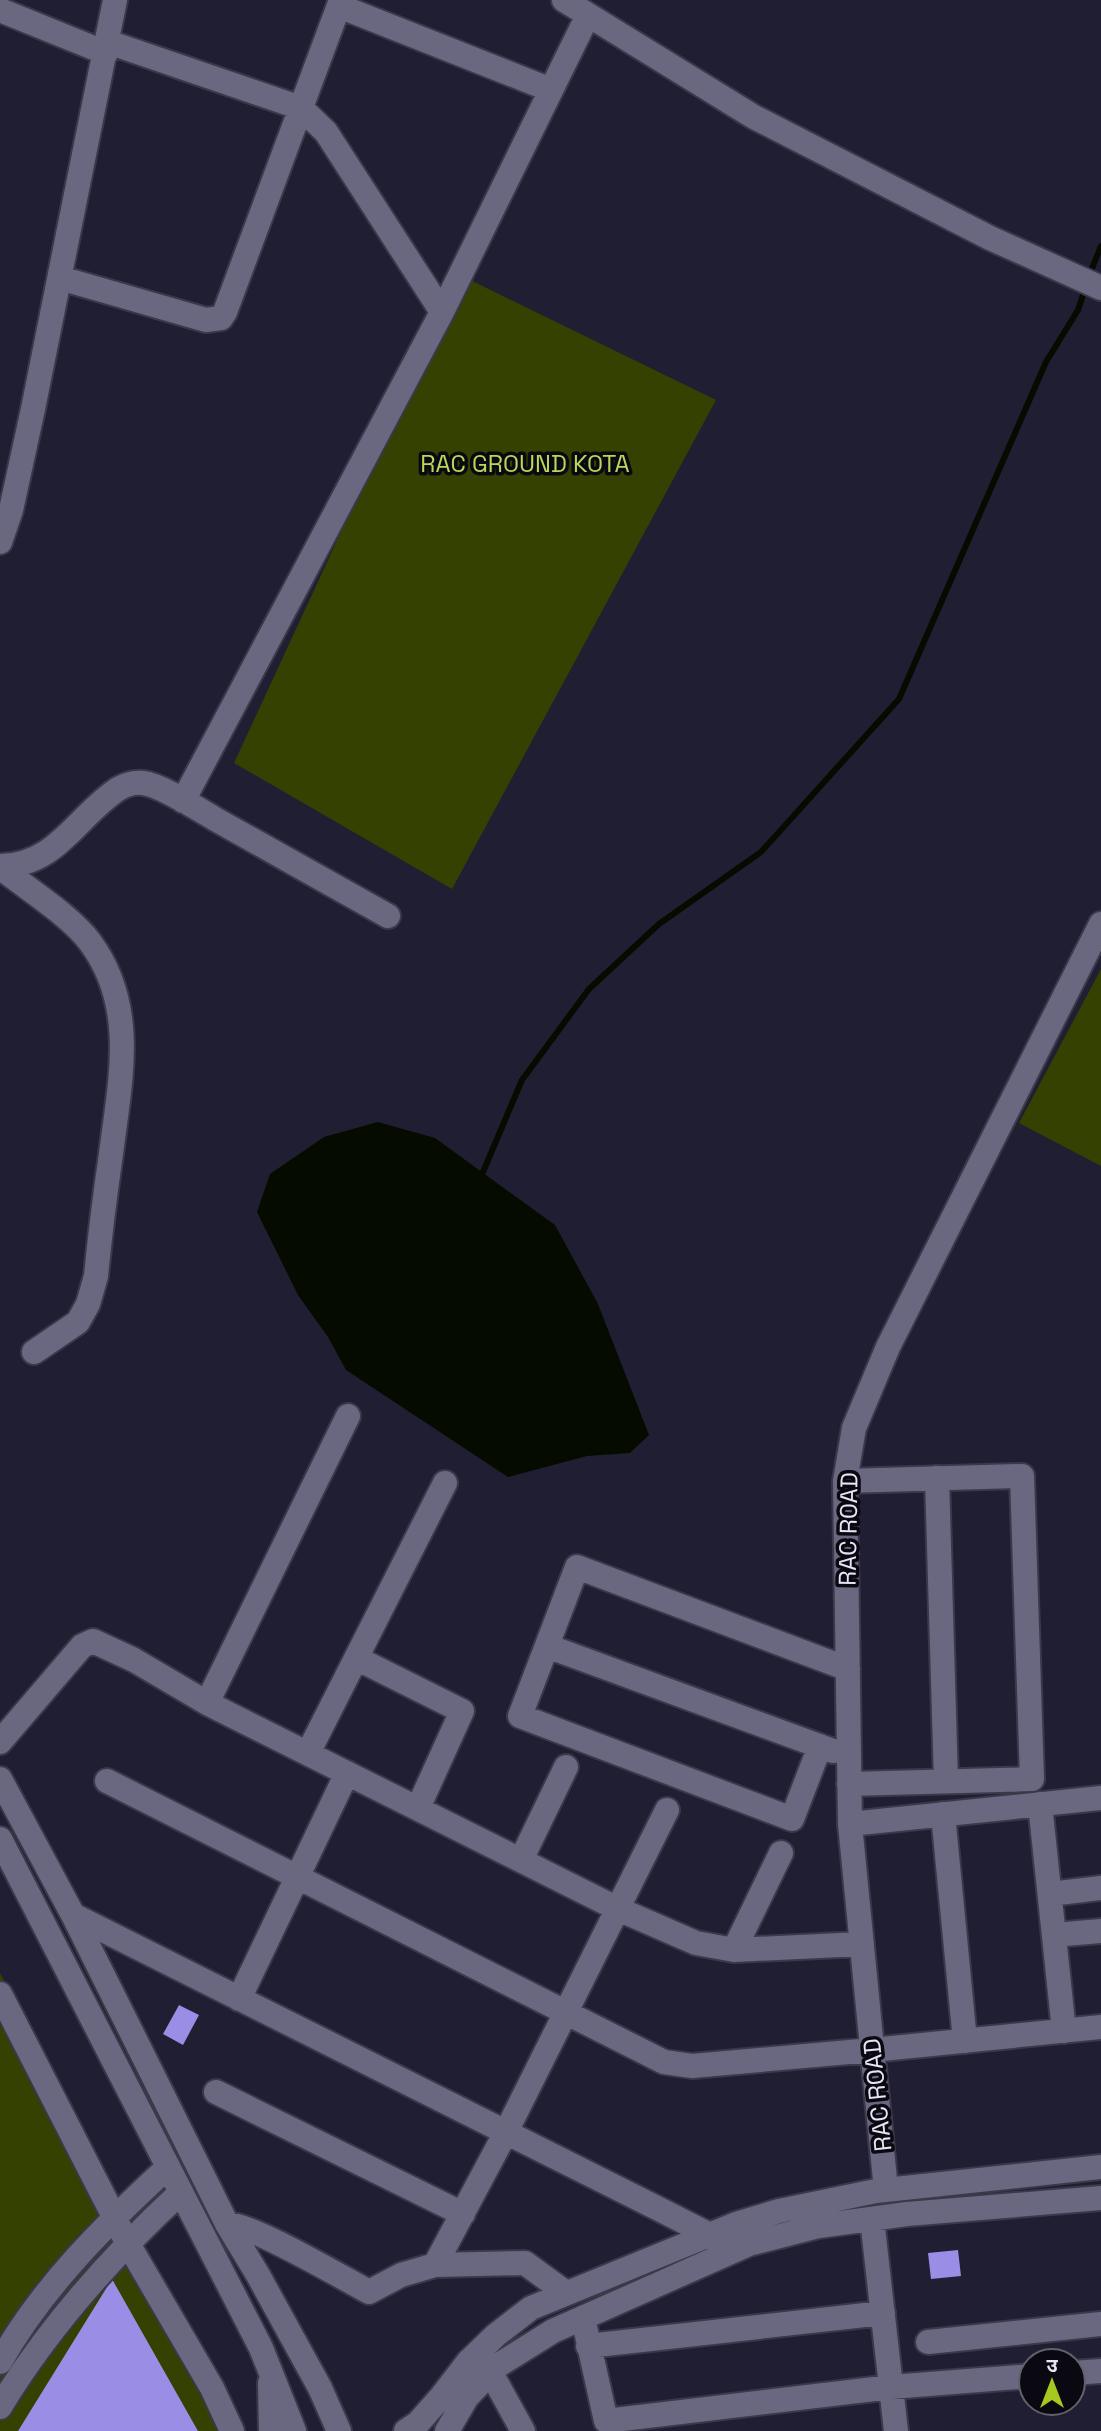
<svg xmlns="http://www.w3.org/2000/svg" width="1101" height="2431" viewBox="0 0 1101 2431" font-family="'Space Grotesk','Noto Sans Devanagari',sans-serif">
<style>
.green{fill:#344100}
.water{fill:#060b00}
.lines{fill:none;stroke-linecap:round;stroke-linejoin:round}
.stream{stroke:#060b00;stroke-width:6}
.building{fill:#998de5}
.minor-casing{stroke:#3a3849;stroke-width:28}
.minor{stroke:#6a6880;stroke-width:24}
.labels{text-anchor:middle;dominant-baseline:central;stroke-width:7;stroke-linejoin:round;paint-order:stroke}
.park-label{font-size:24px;fill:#b8d858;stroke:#0a0912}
.street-label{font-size:24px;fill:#e6e5f3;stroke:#0a0912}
</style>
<rect width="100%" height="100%" fill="#201e32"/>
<path class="green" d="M460,275L716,400L452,889L234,763Z
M1101,969V1166L1019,1123Z
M0,1973L215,2382L235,2431H0Z"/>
<path class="water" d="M378,1122L435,1138L555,1225L598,1304L649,1435L630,1453L587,1456L508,1477L346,1370L328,1337L298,1295L257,1212L270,1174L324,1137Z"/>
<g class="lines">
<path class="stream" d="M1089,276L1101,246
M483,1172L522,1080L589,989L659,924L761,852L899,699L1046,362L1078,310L1086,286"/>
</g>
<path class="building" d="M179,2005L199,2015L183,2045L163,2034Z
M958,2250L961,2276L931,2279L928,2253Z
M112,2279L198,2431H18Z"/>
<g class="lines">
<g class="minor-casing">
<path id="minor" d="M564,0L754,117L990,238L1101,288
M339,6L551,90
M0,10L106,53
M108,42L301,108L326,132L442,312
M60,278L206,320L221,318L225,312L341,0
M0,542L11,510L33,409L115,0
M183,801L442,312L588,15
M0,866C56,866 76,817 118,789C125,785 135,782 143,783C161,785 198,809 215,819C273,851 330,884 388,916
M0,867C26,888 71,916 90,942C138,1007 120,1081 111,1154C105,1195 100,1235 96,1276L88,1304L78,1322L34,1352
M937,1478L946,1781
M845,1481L1022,1476L1032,1779L849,1784
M547,1646L833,1751
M356,1658L462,1711L418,1808
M207,1703L348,1416
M0,1742L82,1646L93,1641L134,1660L207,1703L618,1909L696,1943L734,1950L862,1944
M820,1746L792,1819L520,1716L577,1567L848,1669
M308,1753L445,1483
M0,1779L73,1915L227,2224L258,2275L320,2388L339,2431
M107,1781L664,2062L692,2066L872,2050L1101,2027
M1040,1804L1064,2031
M943,1814L965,2041
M850,1824L1101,1798
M0,1839L261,2348L294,2431
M521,1860L566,1767
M1050,1894L1101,1888
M73,1915L659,2209L710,2235L733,2251
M1054,1935L1101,1931
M734,1950L781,1853
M0,1994L127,2242L212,2388L232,2431
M239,1999L347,1773
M216,2092L463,2214
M886,2190L850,1824L845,1481L854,1428L888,1347L1101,924
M872,2219L896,2431
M227,2224C252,2224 341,2277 369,2292L401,2275L435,2265L525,2263L566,2293
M435,2265L506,2132L667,1810
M583,2318L606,2421L891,2387L1031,2376
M928,2342L1101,2324
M588,2346L883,2313
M0,2362C43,2286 104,2226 168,2167
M491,2373L523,2431
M1073,2373L1101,2371
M270,2383L271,2431
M0,2407C49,2326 112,2256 181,2192
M406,2431L418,2423L441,2397L468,2362L496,2335L531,2308L736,2224L779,2211L876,2191L1101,2167
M447,2431L467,2397L497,2366L553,2331L749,2244L819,2226L907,2214L1101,2198"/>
</g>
<use href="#minor" class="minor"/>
</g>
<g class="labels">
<g class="park-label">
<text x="525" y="463">RAC GROUND KOTA</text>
</g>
<g class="street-label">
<text transform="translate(848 1529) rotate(-89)">RAC ROAD</text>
<text transform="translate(877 2095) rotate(-96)">RAC ROAD</text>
</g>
</g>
<g transform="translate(1052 2382)"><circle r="33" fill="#0a0912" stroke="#62616c" stroke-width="2"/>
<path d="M0-5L12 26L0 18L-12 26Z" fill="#a6c821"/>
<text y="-10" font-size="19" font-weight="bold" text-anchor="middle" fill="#e6e5f3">उ</text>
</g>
</svg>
